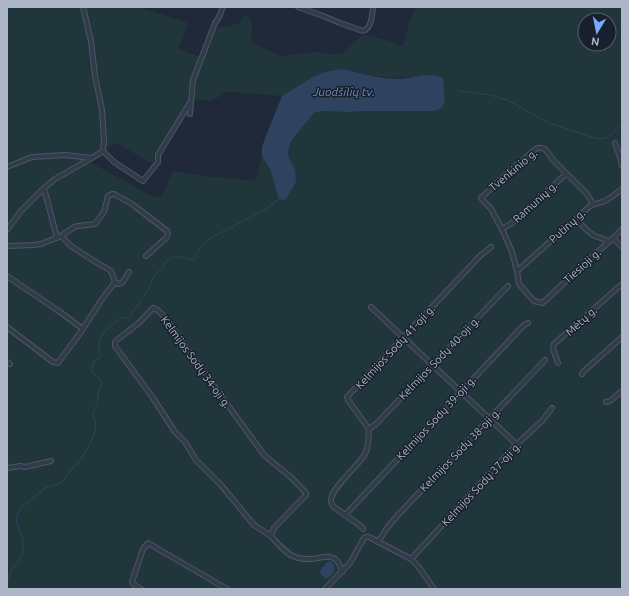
<svg xmlns="http://www.w3.org/2000/svg" width="629" height="596" viewBox="0 0 629 596" font-family="Ubuntu,sans-serif">
<style>
.green{fill:#21363a;fill-rule:evenodd}
.water{fill:#2f4260}
.lines{fill:none;stroke-linecap:round;stroke-linejoin:round}
.stream{stroke:#2f4260;stroke-width:1}
.minor-casing{stroke:#4d5664;stroke-width:6}
.minor{stroke:#323b49;stroke-width:4}
.labels{text-anchor:middle;dominant-baseline:central;stroke-width:3;stroke-linejoin:round;paint-order:stroke}
.street-label{font-size:11px;fill:#acb6c6;stroke:#18202e}
.water-label{font-size:12px;font-style:italic;fill:#728bb2;stroke:#18202e}
</style>
<rect width="100%" height="100%" fill="#1f2939"/>
<path class="green" d="M7,7H138L186,22L188,25L179,48L180,50L204,58L215,30L218,28L240,23L243,17L247,16L250,18L252,23L251,38L253,43L278,55L283,56L313,52L332,54H339L344,52L361,36L367,35L393,42L401,46L403,45L405,42L409,21L417,7H622V589H7ZM585,20H609V44H585ZM357,72C378,77 394,79 416,77L445,101C443,107 439,108 433,111H365L349,112L321,111L314,113L291,141L289,148L288,155L292,189L284,200L273,178L270,169L262,156L256,178L251,180L203,176L174,171L172,172L162,196L159,197L152,196L86,160C96,153 107,144 119,144L150,163L153,162L155,159L188,104L191,101L198,99L208,101L215,99L227,92L282,96L311,78Z"/>
<path class="water" d="M342,69C361,73 380,79 400,79C413,78 432,71 443,78L445,101C443,107 440,110 433,111H365L349,112L321,111L314,113L291,141L289,148L288,155L295,170L296,182L292,189L285,200L279,199L270,169L262,156V147L267,133L282,96L311,78L325,72Z
M329,562H332C337,568 334,574 328,578H325L319,572L326,563Z"/>
<g class="lines">
<path class="stream" d="M458,91L491,95L507,100L549,123L598,139C598,139 605,138 605,138C613,136 615,127 622,124
M144,296L149,288L154,276L157,273L162,269L165,262L171,258L175,257H181L194,260L198,251L202,245L212,237L263,211L279,199
M7,581L12,568L17,564L23,552V538L17,524L16,516L22,507L45,488L58,484L63,481L71,470L82,458L90,444L95,431L96,426L93,413L95,408L98,403V394L102,382L98,377L92,373L93,361L99,359C101,355 99,351 99,346C100,331 112,324 123,317L127,319C132,316 132,312 135,308C138,304 140,305 142,300"/>
<g class="minor-casing">
<path id="minor" d="M298,7L323,16L340,23L363,31C372,28 372,15 373,7
M190,114L193,80L215,23L219,17L223,7
M615,143L620,157L622,166
M103,151L114,162L143,181L158,162V155L191,101
M7,167L32,157L65,155L92,158
M44,188L57,238
M593,204L587,194L554,161L545,149L542,148H537L512,169L481,198L491,209L502,229L512,252L517,271L519,284L534,301L542,303L546,300L570,277L613,238L622,229
M576,219C581,224 587,231 593,235C598,238 604,238 608,242
M502,229L512,223L566,174
M7,230L21,211L44,188L55,179L92,158L103,151L104,140L102,110L95,76L91,41L83,7
M61,236L74,227L78,226L95,224L104,212L108,196L112,194H114L132,204L167,231L168,234L166,238L146,256
M613,238L622,247
M7,246L33,245L41,244L61,236L71,246L91,259L111,271L115,282L118,284L122,283L129,272
M517,271L589,207C593,204 597,204 602,202C609,200 616,193 622,189
M7,276L60,312L83,329
M371,307L514,442L516,445
M7,327L53,362L58,363L83,329L100,302L115,282
M7,362L10,364
M558,363L553,349L554,344L622,284
M582,374L584,371L622,337
M606,402L610,401L622,391
M369,429L376,424L508,286
M7,468L20,466L25,467L51,461
M345,515L524,325L528,323
M363,529L362,527L334,507C332,505 331,504 331,501C330,489 359,465 365,454C369,447 368,437 369,429L348,400L347,397L481,255L491,247
M271,536L254,525L221,485L196,460L185,442L175,432L153,398L115,346V342L117,340L140,322L153,308C162,310 171,327 177,335L264,455L293,479L306,493V495L274,528L271,536C278,544 285,553 295,557C299,559 305,559 310,559C318,559 331,553 337,561C340,564 341,568 342,572
M378,542L387,528L398,515L545,360
M411,559L516,445L542,421L552,408
M141,589L133,584L132,582L143,549L148,543L227,589
M325,589L350,563L364,538L366,537H369L411,559L418,566L434,589"/>
</g>
<use href="#minor" class="minor"/>
</g>
<g class="labels">
<g class="street-label">
<text transform="translate(513 170) rotate(-40)">Tvenkinio g.</text>
<text transform="translate(535 202) rotate(-42)">Ramunių g.</text>
<text transform="translate(567 226) rotate(-42)">Putinų g.</text>
<text transform="translate(582 266) rotate(-42)">Tiesioji g.</text>
<text transform="translate(581 321) rotate(-42)">Mėtų g.</text>
<text transform="translate(395 347) rotate(-47)">Kelmijos Sodų 41-oji g.</text>
<text transform="translate(439 358) rotate(-46)">Kelmijos Sodų 40-oji g.</text>
<text transform="translate(196 362) rotate(54)">Kelmijos Sodų 34-oji g.</text>
<text transform="translate(436 418) rotate(-47)">Kelmijos Sodų 39-oji g.</text>
<text transform="translate(460 450) rotate(-46)">Kelmijos Sodų 38-oji g.</text>
<text transform="translate(481 484) rotate(-47)">Kelmijos Sodų 37-oji g.</text>
</g>
<g class="water-label">
<text x="344" y="91">Juodšilių tv.</text>
</g>
</g>
<rect width="629" height="596" fill="none" stroke="#acb6c6" stroke-width="16"/>
<g transform="translate(597 32) rotate(190)"><circle r="19" fill="#18202e" stroke="#535c6b"/>
<path d="M0-3L7 15L0 10L-7 15Z" fill="#79a8ff"/>
<text y="-6" font-size="11" font-weight="bold" text-anchor="middle" fill="#acb6c6">N</text>
</g>
</svg>
